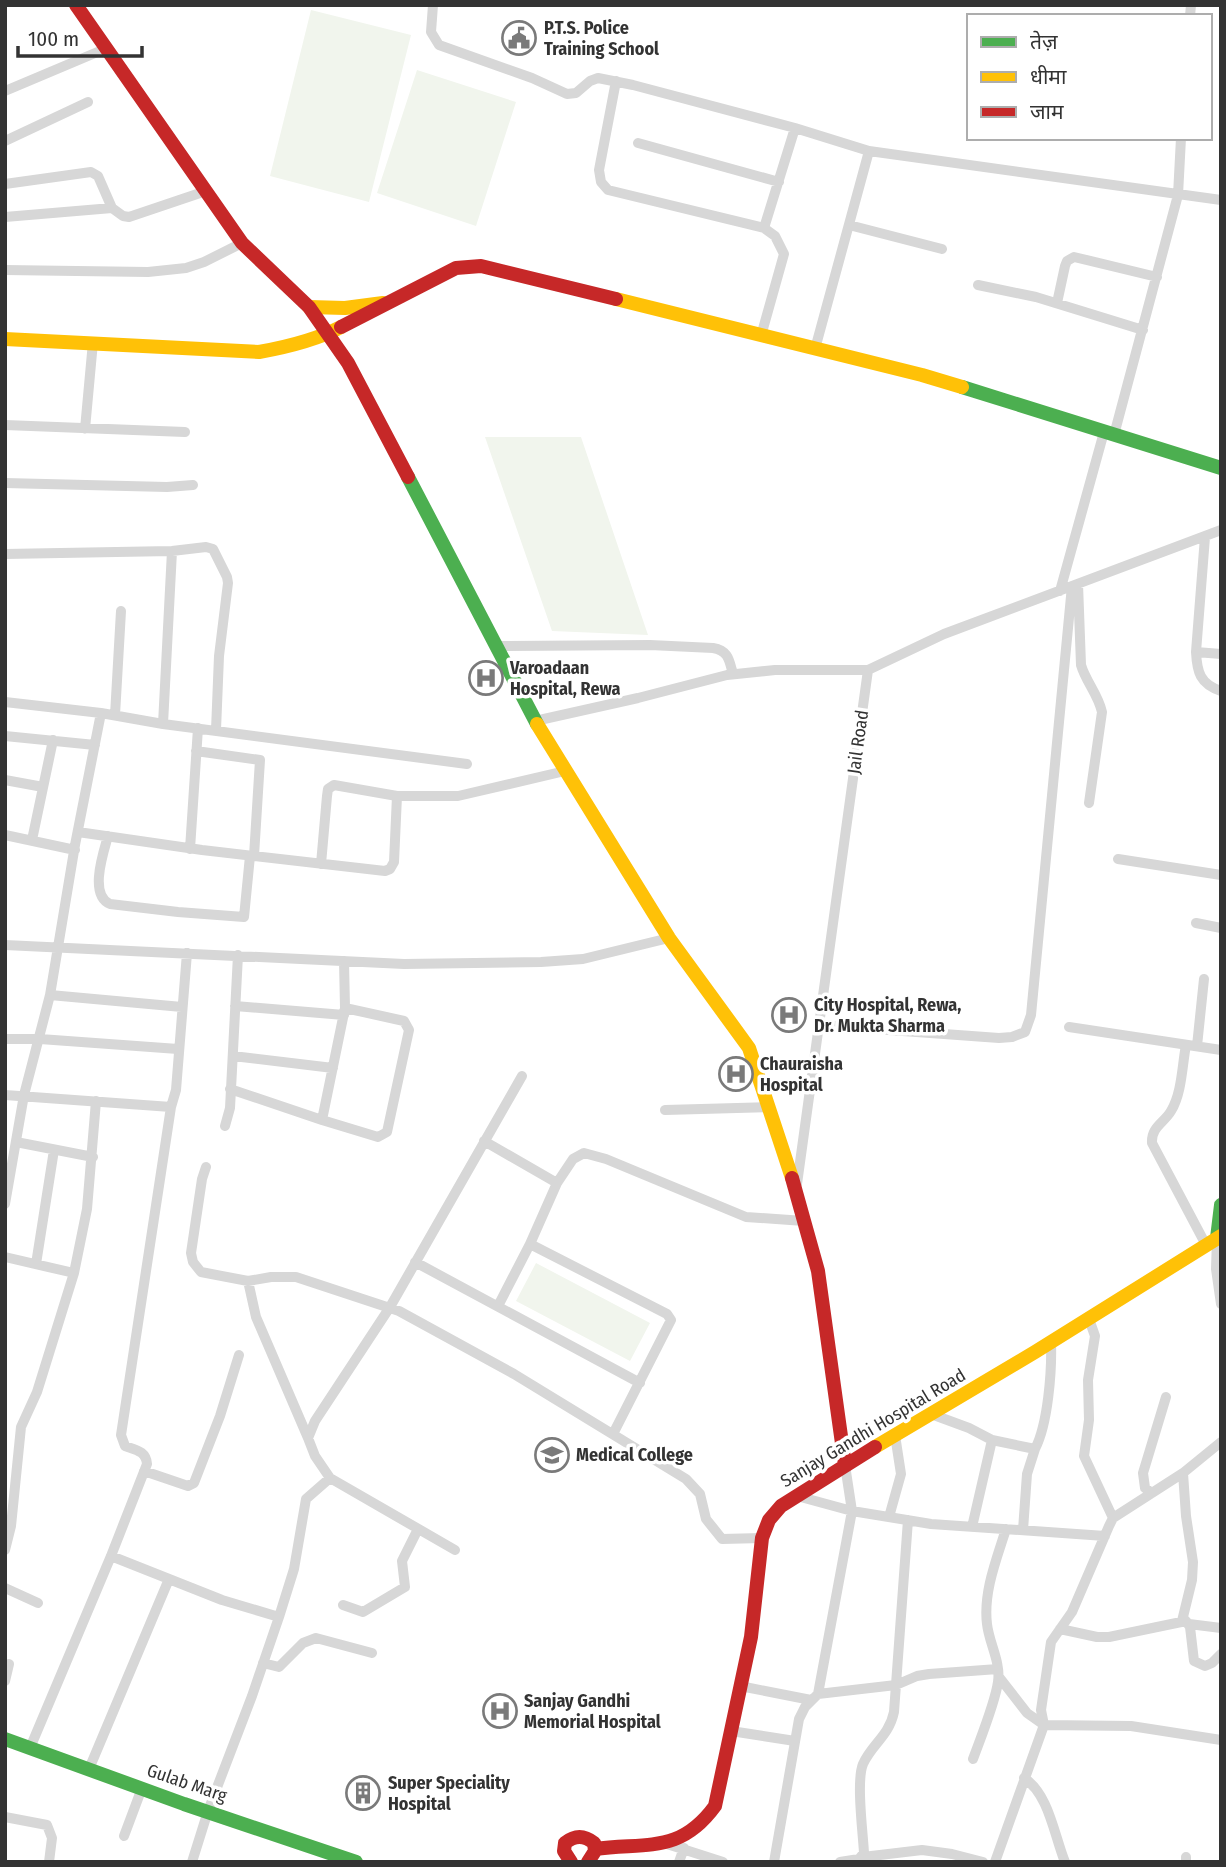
<svg xmlns="http://www.w3.org/2000/svg" width="1226" height="1867" viewBox="0 0 1226 1867" font-family="'Fira Sans Condensed','Noto Sans Devanagari',sans-serif">
<style>
.green{fill:#f1f5ed}
.lines{fill:none;stroke-linecap:round;stroke-linejoin:round}
.street{stroke:#d7d7d7;stroke-width:10}
.fast{stroke:#4caf50;stroke-width:14}
.slow{stroke:#ffc107;stroke-width:14}
.jam{stroke:#c62828;stroke-width:14}
.labels{text-anchor:middle;dominant-baseline:central;stroke-width:7;stroke-linejoin:round;paint-order:stroke}
.poi-label{font-size:18px;font-weight:bold;fill:#333;stroke:#fff;text-anchor:start}
.street-label{font-size:18px;fill:#333;stroke:#fff}
</style>
<rect width="100%" height="100%" fill="#fff"/>
<path class="green" d="M311,10L411,35L369,202L270,176Z
M417,70L516,102L476,226L377,193Z
M485,437H581L648,635L552,631Z
M536,1263L650,1323L630,1361L516,1301Z"/>
<g class="lines">
<path class="street" d="M433,5L431,32L439,45L532,78L567,94L576,93L590,81L598,78L633,85L795,128L869,151
M1190,16L1191,5
M616,81L599,170L601,182L608,190L764,228L775,236L784,254L761,336
M5,91L107,48
M5,141L88,102
M638,143L779,182
M5,184L91,172L98,176L112,208
M5,217L112,208L123,216L129,217L206,191
M849,225L942,249
M764,228L795,128
M5,270L148,272L186,268L204,262L242,243
M978,285L1036,297L1143,330
M1057,303L1065,266L1067,261L1074,257L1157,277
M815,349L869,151L1221,200
M5,425L185,432
M85,429L93,342
M1114,435L1178,195L1181,138
M5,483L167,487L193,485
M1205,537L1196,652L1221,654
M5,554L172,551L206,547L213,549L227,577L228,583L219,656L216,730
M1078,584L1081,665C1086,682 1098,694 1102,712L1089,803
M1060,591L1104,432
M496,646L650,645L713,648C729,651 729,660 733,674
M1196,652C1197,672 1200,684 1221,691
M5,702L101,713
M115,715L121,611
M535,721L638,698L727,675L775,670H868
M163,724L172,551
M5,736L95,745
M196,751L260,760L254,856
M5,780L43,787
M78,832L202,850L385,871L390,869L394,862L397,796
M5,835L75,850
M108,836C103,854 89,895 110,904L178,912L244,917L250,856
M32,840L53,740
M190,849L198,728
M1118,859L1221,875
M321,864L327,796L328,789L334,785L397,796H458L565,771
M1196,923L1221,928
M5,945L404,964L541,962L583,959L669,938
M50,995L182,1007
M235,1006L344,1015
M820,1025L999,1038L1012,1037L1025,1032L1031,1015L1072,586
M1069,1027L1221,1050
M5,1039H40L178,1049
M1186,1045C1182,1066 1182,1093 1171,1111C1164,1123 1151,1127 1152,1143L1206,1245
M1197,1046L1204,979
M233,1056L333,1068
M230,1089L322,1120L345,1008L344,961
M5,1095L171,1107
M665,1110L769,1107
M322,1120L378,1137L387,1132L409,1030L404,1021L345,1008
M225,1126L230,1108L238,955
M484,1141L557,1183L530,1244L498,1306
M16,1142L93,1157
M206,1167L202,1179L191,1253L193,1262L201,1272L248,1281L271,1277H296L399,1311L514,1374L686,1479L700,1494L706,1519L722,1539L762,1538
M557,1183L573,1159L584,1153L606,1159L746,1217L804,1221
M797,1184L868,670L944,634L1221,530
M5,1204L24,1095L50,995L75,845L101,713L163,724L467,764
M1217,1238L1216,1269L1221,1304
M530,1244L667,1314L671,1320L613,1434
M5,1257L74,1273L37,1392L21,1427L11,1526L5,1550
M415,1262L640,1383
M36,1264L54,1150
M74,1273L87,1209L96,1101
M248,1281L256,1317L308,1438
M1089,1319L1095,1336L1088,1380L1089,1420L1084,1456L1113,1518
M931,1414L969,1428L992,1440L1035,1449L1027,1474L1023,1530
M1035,1449C1048,1424 1052,1371 1051,1342
M144,1471L188,1486L194,1483L220,1416L239,1355
M1152,1493L1145,1488L1143,1473L1166,1397
M797,1496L852,1511L931,1524L1105,1536
M889,1517L901,1474L895,1435
M972,1527L992,1440
M455,1550L330,1478L315,1456L308,1438L315,1421L390,1307L522,1076
M111,1556L222,1600L279,1617
M5,1588L38,1603
M343,1605L363,1612L405,1587L402,1561L418,1529
M1182,1621L1192,1580L1193,1562L1186,1516L1183,1473
M1189,1624L1221,1628
M1060,1629L1097,1637H1109L1186,1621L1190,1627L1194,1661L1205,1666L1212,1663L1221,1654
M263,1663L279,1667L303,1643L316,1638L372,1653
M999,1677L1027,1713L1044,1725L1131,1726L1221,1740
M5,1681L9,1664
M740,1686L811,1700
M818,1694L896,1685L917,1676L929,1674L998,1669
M731,1731L795,1741
M30,1748L111,1556L147,1464C146,1451 136,1450 125,1446L121,1435L171,1107L176,1090L187,953
M973,1759C981,1737 995,1703 998,1682C1001,1662 989,1643 987,1624C983,1592 997,1558 1006,1529
M89,1769L169,1579
M1024,1778C1049,1794 1054,1835 1065,1862
M5,1817L47,1825L52,1838L49,1862
M124,1836L142,1788
M667,1844L723,1862
M864,1859L863,1857L922,1850L952,1854L983,1862
M192,1862L208,1811L252,1696L279,1617L294,1569L306,1499L330,1478
M679,1862L684,1848
M774,1862L799,1719L805,1707L818,1694L852,1511L845,1465
M840,1862L859,1859L864,1853C863,1833 856,1781 863,1764C872,1744 889,1736 894,1712L908,1520
M995,1862L1044,1725L1041,1710L1051,1642L1072,1612L1109,1526L1113,1518L1183,1473L1221,1442
M1186,1862V1857"/>
<path class="fast" d="M962,387L1221,468
M408,477L537,724
M1217,1238L1221,1205
M5,1739L184,1804L356,1862"/>
<path class="slow" d="M616,299L922,375L962,387
M309,307L345,308L383,303
M5,339L259,352C287,347 316,340 341,327
M537,724L669,938L749,1048L792,1178
M875,1447L1035,1352L1221,1236"/>
<path class="jam" d="M76,5L242,243L309,307L348,363L408,477
M341,327L456,268L481,266L616,299
M792,1178L818,1271L845,1465
M595,1849C647,1842 680,1854 715,1806L751,1637L762,1538L769,1520L781,1506L875,1447
M571,1862L564,1851L565,1843C575,1835 584,1835 594,1843L595,1851L588,1862"/>
</g>
<defs>
<g id="civic-ring" transform="scale(1.75)"><circle r="9.5" fill="#fff" stroke="#7a7a7a" stroke-width="1.5"/><path d="M-.6-6.5H3V-4.5H.6V-3L4-1V1h2V6H-6V1h2V-1L-.6-3ZM-1.2 2.5V6h2.4V2.5Z" fill="#7a7a7a"/></g>
<g id="hospital-ring" transform="scale(1.75)"><circle r="9.5" fill="#fff" stroke="#7a7a7a" stroke-width="1.5"/><path d="M-5-5h3v3.5h4V-5h3V5h-3V1.5h-4V5h-3Z" fill="#7a7a7a"/></g>
<g id="university-ring" transform="scale(1.75)"><circle r="9.5" fill="#fff" stroke="#7a7a7a" stroke-width="1.5"/><path d="M0-5L7-2L0 1L-7-2ZM-4 1L0 2.5L4 1V4Q0 6-4 4Z" fill="#7a7a7a"/></g>
<g id="building-ring" transform="scale(1.75)"><circle r="9.5" fill="#fff" stroke="#7a7a7a" stroke-width="1.5"/><path d="M-4-6H4V6H1V3H-1V6H-4ZM-2.5-4.3h1.7v1.8h-1.7ZM.8-4.3h1.7v1.8H.8ZM-2.5-1h1.7V.8h-1.7ZM.8-1h1.7V.8H.8Z" fill="#7a7a7a"/></g>
</defs>
<g fill-rule="evenodd">
<use href="#civic-ring" x="519" y="38"/>
<use href="#hospital-ring" x="486" y="678"/>
<use href="#hospital-ring" x="789" y="1015"/>
<use href="#hospital-ring" x="736" y="1074"/>
<use href="#university-ring" x="552" y="1455"/>
<use href="#hospital-ring" x="500" y="1711"/>
<use href="#building-ring" x="363" y="1793"/>
</g>
<g class="labels">
<g class="poi-label">
<text x="544" y="28">P.T.S. Police<tspan x="544" dy="21">Training School</tspan></text>
<text x="510" y="668">Varoadaan<tspan x="510" dy="21">Hospital, Rewa</tspan></text>
<text x="814" y="1005">City Hospital, Rewa,<tspan x="814" dy="21">Dr. Mukta Sharma</tspan></text>
<text x="760" y="1064">Chauraisha<tspan x="760" dy="21">Hospital</tspan></text>
<text x="576" y="1455">Medical College</text>
<text x="524" y="1701">Sanjay Gandhi<tspan x="524" dy="21">Memorial Hospital</tspan></text>
<text x="388" y="1783">Super Speciality<tspan x="388" dy="21">Hospital</tspan></text>
</g>
<g class="street-label">
<text transform="translate(858 742) rotate(-82)">Jail Road</text>
<text transform="translate(873 1428) rotate(-31)">Sanjay Gandhi Hospital Road</text>
<text transform="translate(187 1783) rotate(19)">Gulab Marg</text>
</g>
</g>
<rect width="1226" height="1867" fill="none" stroke="#333333" stroke-width="14"/>
<rect x="967" y="14" width="245" height="126" fill="#ffffff" stroke="#adadad" stroke-width="2"/>
<rect x="981" y="37" width="35" height="10" fill="#4caf50" stroke="#adadad" stroke-width="2"/>
<text x="1030" y="49" font-size="21" fill="#333333">तेज़</text>
<rect x="981" y="72" width="35" height="10" fill="#ffc107" stroke="#adadad" stroke-width="2"/>
<text x="1030" y="84" font-size="21" fill="#333333">धीमा</text>
<rect x="981" y="107" width="35" height="10" fill="#c62828" stroke="#adadad" stroke-width="2"/>
<text x="1030" y="119" font-size="21" fill="#333333">जाम</text>
<path d="M18 46v10h124v-10" fill="none" stroke="#333333" stroke-width="3.5"/>
<text x="28" y="46" font-size="21" fill="#333333" stroke="#ffffff" stroke-width="5" paint-order="stroke">100 m</text>
</svg>
